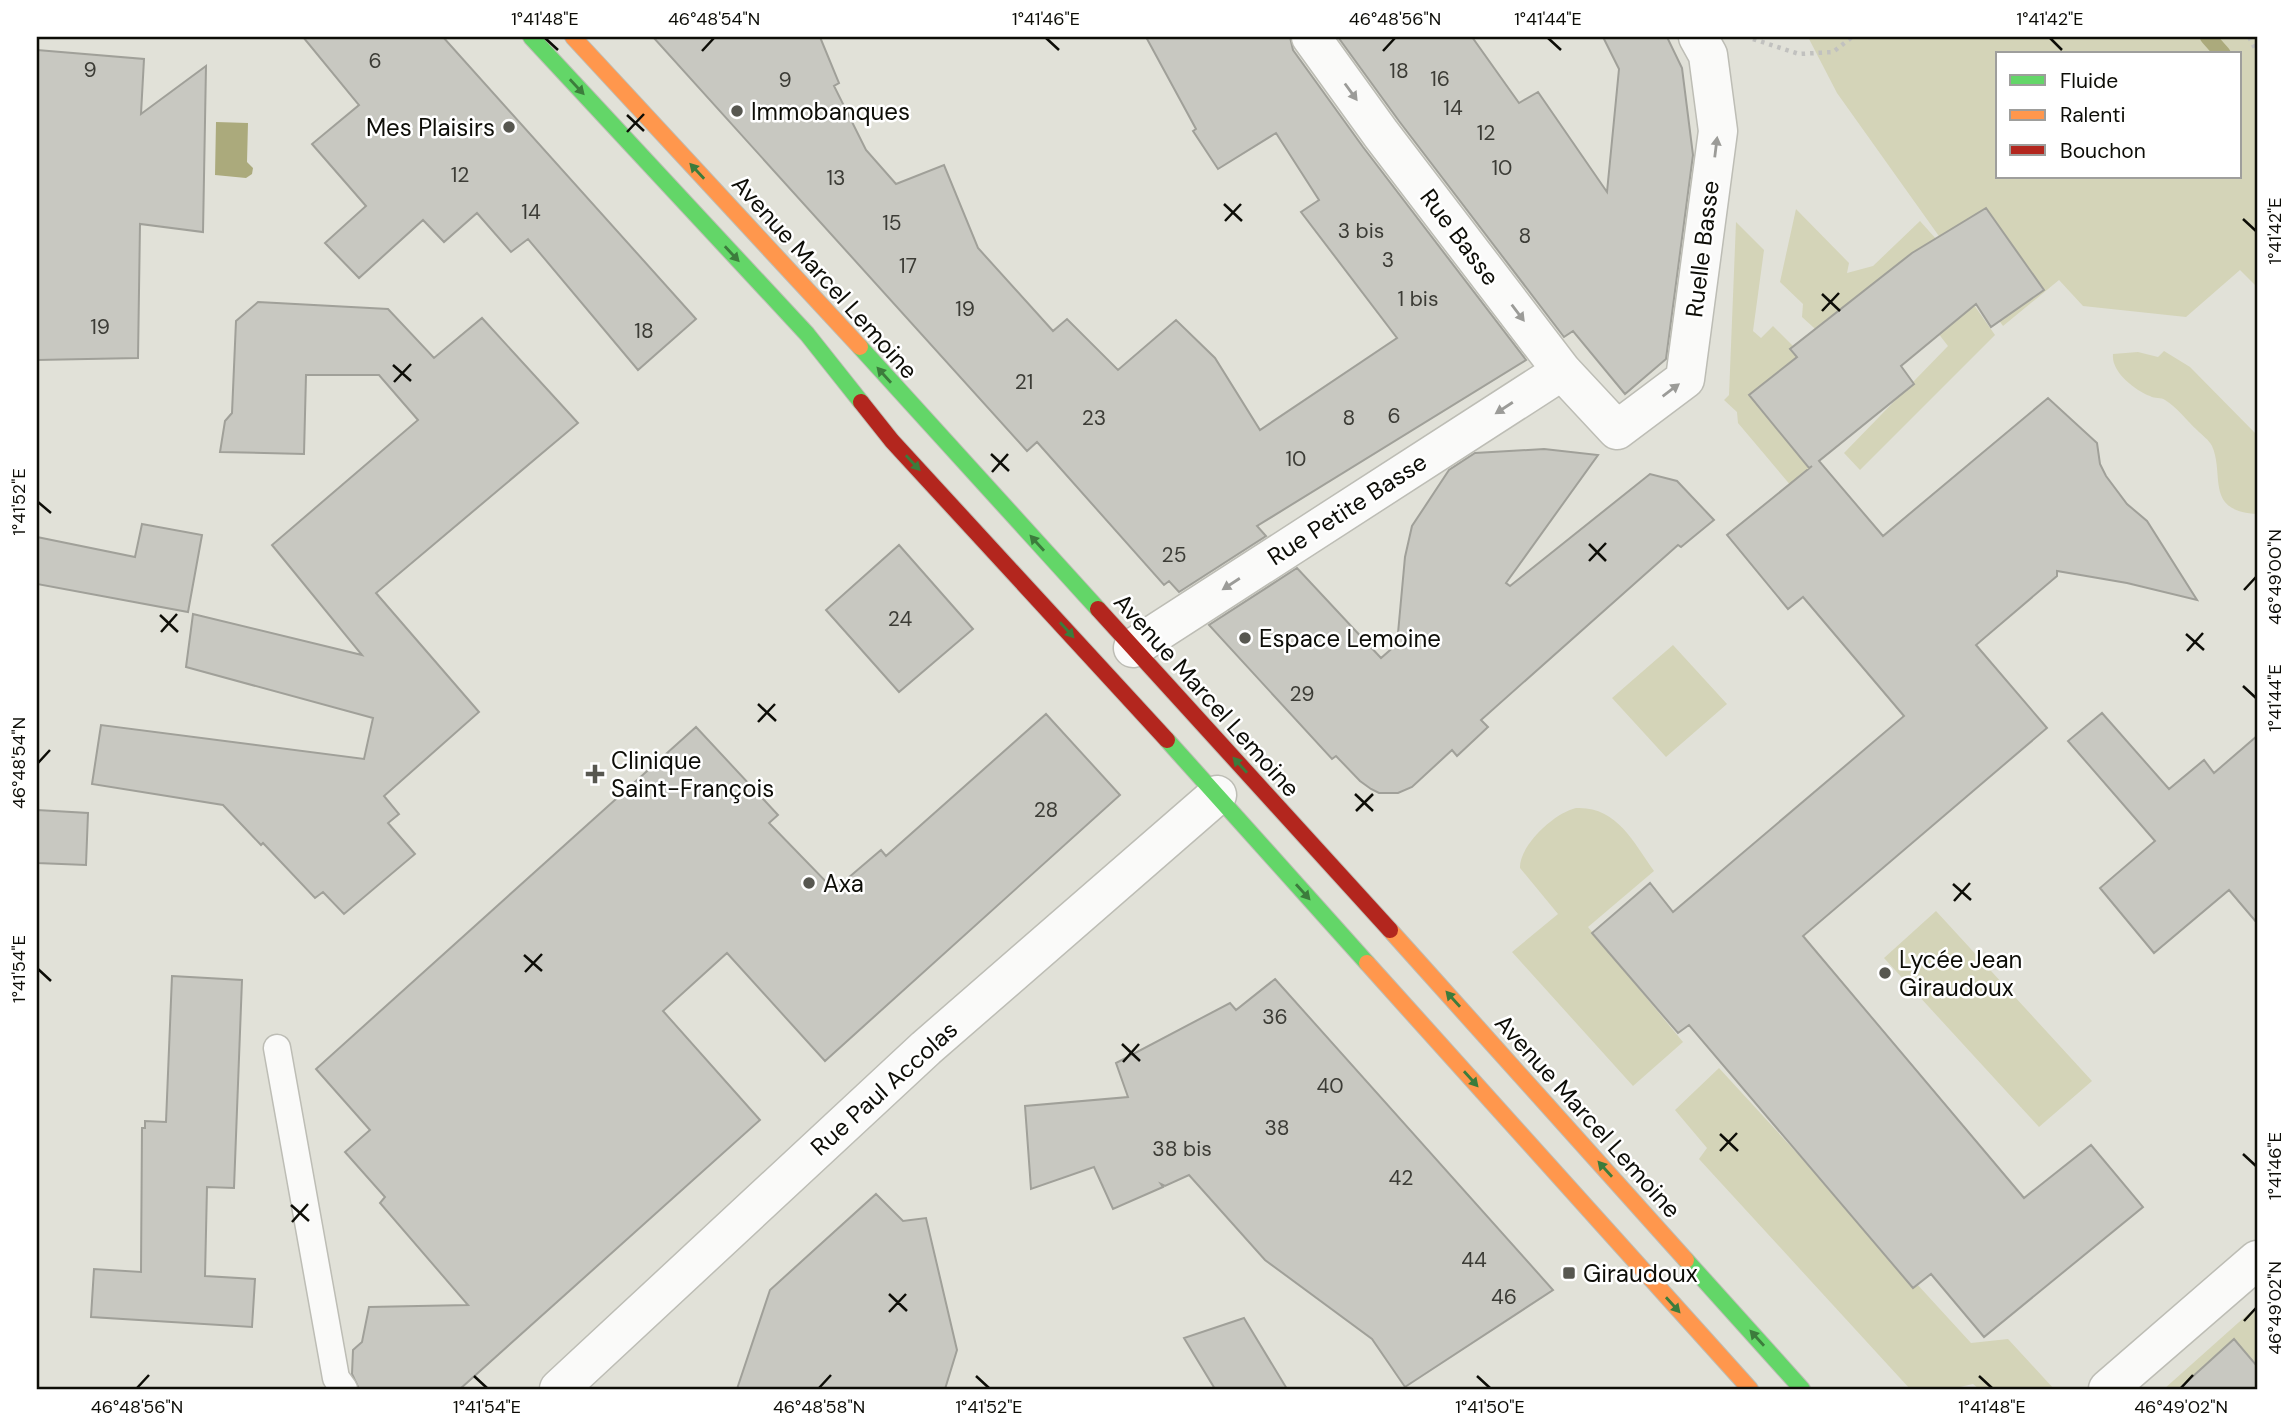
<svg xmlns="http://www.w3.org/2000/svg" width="2294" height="1426" viewBox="0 0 2294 1426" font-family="'DM Sans',sans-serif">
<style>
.green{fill:#d4d4b8;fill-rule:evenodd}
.water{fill:#abaa7c}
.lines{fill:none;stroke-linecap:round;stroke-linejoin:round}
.stream{stroke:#abaa7c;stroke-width:16}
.building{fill:#c8c8c1;stroke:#a0a099;stroke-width:2}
.lane-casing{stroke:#bdbdb5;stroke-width:29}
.street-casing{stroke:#bdbdb5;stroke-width:41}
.fast-casing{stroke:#bdbdb5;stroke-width:18}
.slow-casing{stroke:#bdbdb5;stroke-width:18}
.jam-casing{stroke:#bdbdb5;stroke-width:18}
.path{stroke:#c1c1bf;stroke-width:4.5;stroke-dasharray:3.5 5;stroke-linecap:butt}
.lane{stroke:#fafaf9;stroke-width:26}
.street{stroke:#fafaf9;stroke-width:38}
.fast{stroke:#63d668;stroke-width:16}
.slow{stroke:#ff974d;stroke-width:16}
.jam{stroke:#b3261e;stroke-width:16}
.oneway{fill:#3c7c3c}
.oneway2{fill:#9b9b98}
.ticks{fill:none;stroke:#0d0d07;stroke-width:2.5}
.poi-dot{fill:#575750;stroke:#fff;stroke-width:2.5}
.labels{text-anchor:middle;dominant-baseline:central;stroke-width:5;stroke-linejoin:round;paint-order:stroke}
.number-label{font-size:21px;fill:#3c3c36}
.poi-label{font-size:24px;fill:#0d0d07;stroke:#fff;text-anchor:start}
.street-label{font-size:24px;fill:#0d0d07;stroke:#fff}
.neatline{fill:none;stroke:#0d0d07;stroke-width:2.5}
.ticks-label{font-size:18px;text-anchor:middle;fill:#0d0d07}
</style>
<rect width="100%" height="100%" fill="#e1e1d8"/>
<path class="green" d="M1808,37H2257V287L2240,270L2186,317L2083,306L2059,280L2003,326L1837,93ZM1998,54H2240V177H1998Z
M1796,209L1849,263L1847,273L1873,266L1920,221L1937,240L1933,246L1995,335L1860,470L1844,453L1948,346L1897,280L1824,337L1802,317L1803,304L1780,282Z
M1736,222L1764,250L1753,331L1761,338L1773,326L1804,357L1815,464L1792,487L1738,423L1737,412L1724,400L1729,395Z
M2164,351L2190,367L2257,435V514C2204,511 2225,475 2212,446C2209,440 2202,435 2197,430C2187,421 2177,407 2165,400C2161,397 2155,399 2150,396C2135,390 2111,372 2113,354L2138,352L2158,357Z
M1673,645L1727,704L1666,757L1612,698Z
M1576,808C1616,806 1633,841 1654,871L1588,927L1683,1042L1633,1086L1512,952L1558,914L1520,868C1519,846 1554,813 1576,808Z
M1936,911L2092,1081L2039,1127L1884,958Z
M1719,1068L1971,1343L2008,1339L2054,1389H1979L1973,1384L1951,1389H1910L1699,1159L1707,1148L1675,1110Z
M2257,1306V1389H2164Z"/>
<path class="water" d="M216,122L248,123L247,162L253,168L252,174L246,178L215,175Z"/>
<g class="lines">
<path class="stream" d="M2208,37L2223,54"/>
</g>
<path class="building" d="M303,37H443L696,319L638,370L528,239L511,252L477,213L444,242L423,220L359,278L325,243L366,206L312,144L359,105Z
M653,37H820L839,83L834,86L866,150L896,184L944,165L978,248L1053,331L1067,319L1118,370L1176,320L1215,358L1260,430L1397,338L1301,212L1319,200L1276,133L1218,169L1193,131L1196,129L1146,37H1290L1293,50L1363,147L1526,360L1257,526L1266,536L1179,592L1169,581L1164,585L1037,442L1027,451Z
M1338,37H1472L1519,103L1538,92L1607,192L1619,69L1603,37H1667L1682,68L1693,155L1666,359L1625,394L1573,331L1564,337L1399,121Z
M37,50L144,59L141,114L206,66L203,232L140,224L138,358L37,360Z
M1986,208L2044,290L1991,327L1976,304L1901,366L1914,384L1819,461L1883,536L2048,398L2097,443L2100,464L2106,476L2127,504L2147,521L2197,600L2127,583L2057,571V576L1976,645L2047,728L1803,936L2024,1198L2091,1145L2143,1207L1984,1337L1931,1274L1913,1288L1689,1025L1678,1033L1592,933L1650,883L1673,912L1904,716L1803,597L1788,609L1727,535L1812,466L1809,468L1749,395L1797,357L1790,349L1912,253Z
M258,302L388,309L434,358L482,318L578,423L376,593L479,712L384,796L399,814L388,823L415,854L344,914L323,892L315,898L263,843L261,845L223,805L92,784L101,725L364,759L373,718L186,667L193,614L362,655L272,545L418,420L379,375H306L304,454L220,452L225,421L232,413L236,321Z
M1544,449L1598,455L1506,583L1510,586L1650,474L1677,481L1714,520L1681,547L1678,545L1481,720L1488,727L1457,756L1452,750L1412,787L1398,793H1379L1371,789L1360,781L1336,756L1332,759L1209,625L1297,568L1381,658L1397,644L1405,557L1412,526L1449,470L1475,453Z
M142,524L202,535L188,612L37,584V537L135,557Z
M899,545L973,629L899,692L826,610Z
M2102,713L2169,789L2204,760L2214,773L2257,736V923L2229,890L2154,953L2100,888L2155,841L2068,741Z
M1046,714L1120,795L825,1061L727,953L663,1011L760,1120L460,1389H359L352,1374L353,1350L362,1342L369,1307L468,1305L380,1203L385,1197L345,1152L370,1130L316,1069L696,727L778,815L769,823L834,890L881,850L886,856Z
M37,810L88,813L86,865L37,863Z
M172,976L242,980L234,1188L207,1187L205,1276L255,1279L252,1327L91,1317L94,1269L141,1272L142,1128H145V1121L166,1122Z
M1275,979L1553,1290L1405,1387L1372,1339L1265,1260L1189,1175L1165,1186L1161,1184L1163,1187L1113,1209L1094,1167L1031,1189L1025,1106L1128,1097L1116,1063L1230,1003L1236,1010Z
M876,1194L903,1221L926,1218L957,1350L945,1389H737L770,1290Z
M1244,1318L1287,1389H1215L1184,1338Z
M2234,1339L2257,1366V1389H2179Z"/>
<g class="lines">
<g class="lane-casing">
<path id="lane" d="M277,1048L336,1378L344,1389"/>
</g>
<g class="street-casing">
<path id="street" d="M1311,37L1381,134L1562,371L1617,430L1685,379L1718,131L1708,55L1698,37
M1133,648L1562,371
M559,1389L926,1048L1217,795
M2108,1389L2257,1260"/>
</g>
<g class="fast-casing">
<path id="fast" d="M531,37L807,334L861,402
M860,347L1098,609
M1167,740L1367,963
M1686,1260L1802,1389"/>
</g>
<g class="slow-casing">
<path id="slow" d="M573,37L860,347
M1390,930L1686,1260
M1367,963L1750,1389"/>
</g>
<g class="jam-casing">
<path id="jam" d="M861,402L892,441L1167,740
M1098,609L1390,930"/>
</g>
<path class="path" d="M2249,37L2257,52
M1753,39L1799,54L1833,52L1852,37"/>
<use href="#lane" class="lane"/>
<use href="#street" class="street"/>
<use href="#fast" class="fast"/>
<use href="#slow" class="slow"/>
<use href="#jam" class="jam"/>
</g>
<defs><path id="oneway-solid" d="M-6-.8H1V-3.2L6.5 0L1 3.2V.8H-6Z" transform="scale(1.75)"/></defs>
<g class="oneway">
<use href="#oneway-solid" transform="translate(577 87) rotate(47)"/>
<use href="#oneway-solid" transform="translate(697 171) rotate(-133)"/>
<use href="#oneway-solid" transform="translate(732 254) rotate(47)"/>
<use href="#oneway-solid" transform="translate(884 375) rotate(-132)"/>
<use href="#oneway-solid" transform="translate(913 463) rotate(47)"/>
<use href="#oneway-solid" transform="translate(1037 543) rotate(-132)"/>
<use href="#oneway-solid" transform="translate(1067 630) rotate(48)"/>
<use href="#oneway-solid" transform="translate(1240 765) rotate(-132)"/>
<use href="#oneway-solid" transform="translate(1303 892) rotate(48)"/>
<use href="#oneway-solid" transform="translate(1453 999) rotate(-132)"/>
<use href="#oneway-solid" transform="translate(1471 1079) rotate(48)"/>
<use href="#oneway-solid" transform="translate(1605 1169) rotate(-132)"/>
<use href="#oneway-solid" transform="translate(1673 1305) rotate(48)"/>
<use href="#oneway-solid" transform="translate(1757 1338) rotate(-132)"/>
</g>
<g class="oneway2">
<use href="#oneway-solid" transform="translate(1351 92) rotate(54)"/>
<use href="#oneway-solid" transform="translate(1716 147) rotate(-83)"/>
<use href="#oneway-solid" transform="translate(1518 313) rotate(53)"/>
<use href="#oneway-solid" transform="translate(1671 390) rotate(-37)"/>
<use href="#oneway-solid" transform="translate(1504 408) rotate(147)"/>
<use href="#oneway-solid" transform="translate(1231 584) rotate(147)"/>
</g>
<path class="ticks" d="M545,38L558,50M1046,38L1059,50M1548,38L1561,50M2050,38L2062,50M702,51L714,38M1383,51L1395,38M627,115L644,131M627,132L644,114M1224,204L1242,221M2243,219L2256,231M1225,221L1241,204M1822,294L1840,311M1822,311L1839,293M393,365L411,381M394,382L411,364M991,454L1009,471M992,472L1008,454M38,502L51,513M1589,544L1606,561M1589,561L1606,543M2244,590L2256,577M160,615L178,632M161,632L177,614M2186,634L2204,650M2187,651L2203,633M2243,686L2256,698M758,704L776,721M758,722L775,704M38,763L50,750M1355,794L1373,811M1356,811L1373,794M1953,884L1971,900M1954,901L1970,883M524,955L542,971M38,969L51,981M525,972L542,954M1122,1044L1140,1061M1123,1062L1139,1044M1720,1134L1738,1151M1720,1151L1737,1133M2243,1154L2256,1166M291,1205L309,1221M292,1222L308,1204M889,1294L907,1311M889,1312L906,1294M2244,1321L2256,1308M474,1376L487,1388M976,1376L989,1388M1477,1376L1490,1388M1979,1376L1992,1388M137,1388L149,1375M819,1388L831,1375M2181,1388L2193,1375"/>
<g class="poi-dot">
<circle cx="737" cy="111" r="7"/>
<circle cx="509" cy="127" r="7"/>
<circle cx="1245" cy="638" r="7"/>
<path d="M591.5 763.5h7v7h7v7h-7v7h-7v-7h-7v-7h7z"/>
<circle cx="809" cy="883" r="7"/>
<circle cx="1885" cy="973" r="7"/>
<rect x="1562" y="1266" width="14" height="14" rx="3.5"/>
</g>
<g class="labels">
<g class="number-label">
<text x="375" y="61">6</text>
<text x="90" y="70">9</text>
<text x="1399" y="71">18</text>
<text x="1440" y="79">16</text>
<text x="785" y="80">9</text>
<text x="1453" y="108">14</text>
<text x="1486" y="133">12</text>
<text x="1502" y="168">10</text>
<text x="460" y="175">12</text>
<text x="836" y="178">13</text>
<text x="531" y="212">14</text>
<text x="892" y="223">15</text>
<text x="1361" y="231">3 bis</text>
<text x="1525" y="236">8</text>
<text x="1388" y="260">3</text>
<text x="908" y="266">17</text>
<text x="1418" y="299">1 bis</text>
<text x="965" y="309">19</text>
<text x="100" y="327">19</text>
<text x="644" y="331">18</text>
<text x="1024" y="382">21</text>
<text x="1394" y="416">6</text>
<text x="1094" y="418">23</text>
<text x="1349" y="418">8</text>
<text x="1296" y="459">10</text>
<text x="1174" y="555">25</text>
<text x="900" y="619">24</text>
<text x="1302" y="694">29</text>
<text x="1046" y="810">28</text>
<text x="1275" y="1017">36</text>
<text x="1330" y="1086">40</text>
<text x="1277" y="1128">38</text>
<text x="1182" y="1149">38 bis</text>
<text x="1401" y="1178">42</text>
<text x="1474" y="1260">44</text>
<text x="1504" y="1297">46</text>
</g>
<g class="poi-label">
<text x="751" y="111">Immobanques</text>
<text x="495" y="127" text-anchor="end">Mes Plaisirs</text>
<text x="1259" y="638">Espace Lemoine</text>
<text x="611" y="760">Clinique<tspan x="611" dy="28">Saint-François</tspan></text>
<text x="823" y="883">Axa</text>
<text x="1899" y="959">Lycée Jean<tspan x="1899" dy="28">Giraudoux</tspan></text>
<text x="1583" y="1273">Giraudoux</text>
</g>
<g class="street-label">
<text transform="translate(1460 237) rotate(53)">Rue Basse</text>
<text transform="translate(1702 249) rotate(-83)">Ruelle Basse</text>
<text transform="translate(825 277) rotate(48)">Avenue Marcel Lemoine</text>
<text transform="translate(1347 509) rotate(-33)">Rue Petite Basse</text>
<text transform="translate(1207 695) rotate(48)">Avenue Marcel Lemoine</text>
<text transform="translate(884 1088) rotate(-42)">Rue Paul Accolas</text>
<text transform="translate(1588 1116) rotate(48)">Avenue Marcel Lemoine</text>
</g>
</g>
<rect width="2294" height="1426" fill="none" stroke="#ffffff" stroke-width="77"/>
<rect x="1996" y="52" width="245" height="126" fill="#ffffff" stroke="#9e9e9c" stroke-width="2"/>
<rect x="2010" y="75" width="35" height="10" fill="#63d668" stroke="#9e9e9c" stroke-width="2"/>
<text x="2060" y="88" font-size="21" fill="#0d0d07">Fluide</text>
<rect x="2010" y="110" width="35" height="10" fill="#ff974d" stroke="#9e9e9c" stroke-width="2"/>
<text x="2060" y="122" font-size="21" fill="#0d0d07">Ralenti</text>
<rect x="2010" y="145" width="35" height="10" fill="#b3261e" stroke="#9e9e9c" stroke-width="2"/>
<text x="2060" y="158" font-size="21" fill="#0d0d07">Bouchon</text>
<rect x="38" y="38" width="2218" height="1350" class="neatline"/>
<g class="ticks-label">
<text x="545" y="25">1°41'48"E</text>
<text x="714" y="25">46°48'54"N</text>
<text x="1046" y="25">1°41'46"E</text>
<text x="1395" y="25">46°48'56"N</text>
<text x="1548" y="25">1°41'44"E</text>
<text x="2050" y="25">1°41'42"E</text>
<text transform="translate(2275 231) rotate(-90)" y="6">1°41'42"E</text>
<text transform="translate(19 502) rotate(-90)" y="6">1°41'52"E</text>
<text transform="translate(2275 577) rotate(-90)" y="6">46°49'00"N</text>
<text transform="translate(2275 698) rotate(-90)" y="6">1°41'44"E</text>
<text transform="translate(19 763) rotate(-90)" y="6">46°48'54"N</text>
<text transform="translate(19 969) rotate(-90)" y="6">1°41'54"E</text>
<text transform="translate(2275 1166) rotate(-90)" y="6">1°41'46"E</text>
<text transform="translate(2275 1308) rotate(-90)" y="6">46°49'02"N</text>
<text x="137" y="1413">46°48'56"N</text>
<text x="487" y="1413">1°41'54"E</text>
<text x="819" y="1413">46°48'58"N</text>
<text x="989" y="1413">1°41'52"E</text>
<text x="1490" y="1413">1°41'50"E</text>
<text x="1992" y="1413">1°41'48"E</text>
<text x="2181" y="1413">46°49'02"N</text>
</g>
</svg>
